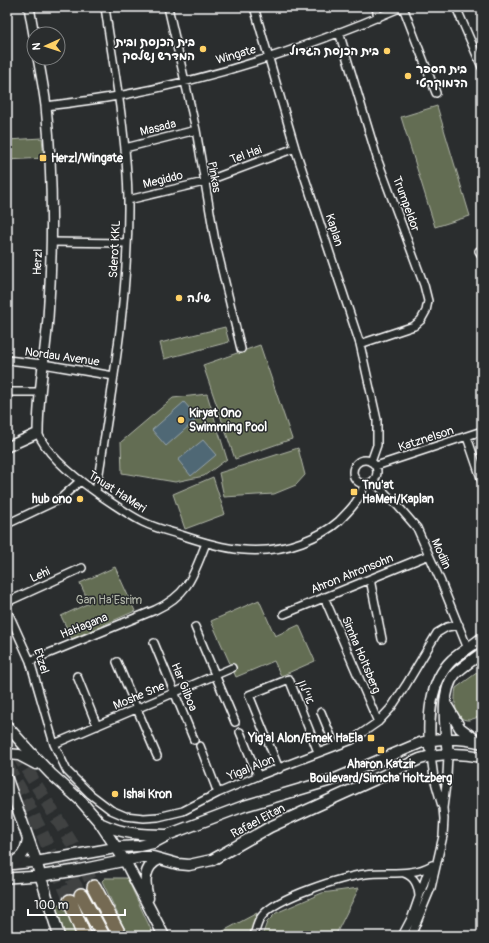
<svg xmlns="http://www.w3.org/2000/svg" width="489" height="943" viewBox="0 0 489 943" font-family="Pangolin,'Playpen Sans Hebrew',sans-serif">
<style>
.green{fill:#636d53;stroke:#b1b6a9}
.water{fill:#506774;stroke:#96a4ac}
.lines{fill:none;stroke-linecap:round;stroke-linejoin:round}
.motorway-tunnel{stroke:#3f4243;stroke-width:13;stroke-dasharray:13 6;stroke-linecap:butt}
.minor-casing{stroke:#fff;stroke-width:10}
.tertiary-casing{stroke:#fff;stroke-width:12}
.secondary-casing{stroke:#fff;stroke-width:13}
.motorway-casing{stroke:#fff;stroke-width:16}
.minor{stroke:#2a2d2e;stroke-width:7}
.tertiary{stroke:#2a2d2e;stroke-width:9}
.secondary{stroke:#2a2d2e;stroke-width:10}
.motorway{stroke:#746b52;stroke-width:13}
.poi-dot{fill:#ffd166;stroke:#2a2d2e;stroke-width:1.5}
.labels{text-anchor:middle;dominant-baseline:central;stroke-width:3;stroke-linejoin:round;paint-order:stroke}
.poi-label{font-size:12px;font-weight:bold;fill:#fff;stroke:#2a2d2e;text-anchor:start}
.street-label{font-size:12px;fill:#fff;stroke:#2a2d2e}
.park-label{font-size:12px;fill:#b1b6a9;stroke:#2a2d2e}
</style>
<rect width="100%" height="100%" fill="#2a2d2e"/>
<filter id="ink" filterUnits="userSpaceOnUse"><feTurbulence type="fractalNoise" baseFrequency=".025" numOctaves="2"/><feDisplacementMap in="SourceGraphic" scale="8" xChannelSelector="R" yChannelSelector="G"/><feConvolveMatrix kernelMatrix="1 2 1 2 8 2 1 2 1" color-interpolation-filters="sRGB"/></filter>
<g filter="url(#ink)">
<path class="green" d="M437,106L470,216L435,227L401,117Z
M42,138L44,158L7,160V140Z
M225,327L229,342L164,359L160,343Z
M260,345L292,439L235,459L203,365Z
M207,394L227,459L204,476L175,482L122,473L121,442L173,398Z
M298,448L305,475L296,485L274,494L224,497L219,473Z
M213,477L225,514L185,529L173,494Z
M115,567L135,611L72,639L61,616L89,603L80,583Z
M259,600L275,636L299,625L315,661L281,676L274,661L236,677L211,621Z
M482,669V716C478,717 473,719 469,720C453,721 454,698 456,688Z
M105,878H127L154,936H128L102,881Z
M359,888L335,936H262L267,922L276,913L322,893Z
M65,902L78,936H64L55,906Z
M257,913L253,925L251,936H214Z"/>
<path class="water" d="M184,402L198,418L166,446L152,430Z
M203,440L216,455L191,476L178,460Z"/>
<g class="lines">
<path class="motorway-tunnel" d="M7,737L73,845L94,887
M7,766L22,792L43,835L70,901
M62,862L81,895"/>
<g class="minor-casing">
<path id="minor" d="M168,7L196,130L215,241L241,349
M254,7L295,148L360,344L377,420V445L371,462
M376,7L378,18
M403,7L436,93
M456,7L482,67
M339,32L378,161L424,285L428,301L426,311L421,320L414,326L360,344
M46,106C70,103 94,100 118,96C213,79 314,45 402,7
M125,148L196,130
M128,200L204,182L295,148
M51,242L126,243
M479,251L482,256
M7,360L43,364L114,376
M7,392H40
M38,433C47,456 77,479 97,493C112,503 127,514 143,522C155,528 168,531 181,535C223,549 259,558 302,542C315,537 328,531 339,521C350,510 361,499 364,484
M467,437L482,481
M353 472a12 12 0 1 1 24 0a12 12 0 1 1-24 0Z
M376,466L482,431
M373,481L398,506L417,528L441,582L468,649
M96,492C111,395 129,298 128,200C127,135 114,71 105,7
M7,524L60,499L80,481
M370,579L382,639
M324,597L378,722
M7,602L82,568
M7,610L30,661L54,744L67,771L90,794L111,810L125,816L144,818L158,817L183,811L218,793L258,776L352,740L378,722L391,708L406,685L437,633L447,627L459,625
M284,614L429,555
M195,627L235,722
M154,643L194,740
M30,661L155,610C189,594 193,576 206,543
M117,662L157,756
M77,676L97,726
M321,712L335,746
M240,732L258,776
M54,744L232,668
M200,746L218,793
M431,756L434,778L442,806
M279,769L249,695L289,679L318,752
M404,873C415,877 418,885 419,896
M7,933L9,936
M254,936C256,929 257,922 262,916C277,897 342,877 366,874C388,871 411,877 432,865
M402,936L412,917L427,874L432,866
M411,936L431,888L443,836L444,819L443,808L447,776L448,755"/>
</g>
<g class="tertiary-casing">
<path id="tertiary" d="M29,7L34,35
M7,447L38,433C38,394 45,356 48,318C53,248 53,176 46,106C44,90 41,74 38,58
M8,865L36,862
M7,878L40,876"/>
</g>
<g class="secondary-casing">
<path id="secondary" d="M447,706L460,728L476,740
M7,726L31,753L51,774L80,800L100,823L125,861L164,936
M430,748C428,719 429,682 452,660C461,652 472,646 482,638
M7,754L19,755L36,764
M448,755C446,732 439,693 455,674C463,666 473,660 482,653
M7,779L35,858L59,936
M102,824C123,834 143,835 166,835
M36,862L121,847L139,846L153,843L170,834L244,806L335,779L420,743C441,737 462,738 482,743
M8,865C21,859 26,853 28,839
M40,876L79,870L142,857H153L178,864L189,865L212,860L270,827L420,759C439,753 462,753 482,757
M148,898C144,883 143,866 160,859"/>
</g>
<g class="motorway-casing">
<path id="motorway" d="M94,887L120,936
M81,895L103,936
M70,901L84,936"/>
</g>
<use href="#minor" class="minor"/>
<use href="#tertiary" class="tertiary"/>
<use href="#secondary" class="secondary"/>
<use href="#motorway" class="motorway"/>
</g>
</g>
<g class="poi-dot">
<circle cx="203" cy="49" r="4"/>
<circle cx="387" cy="51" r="4"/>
<circle cx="408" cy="76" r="4"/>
<rect x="39" y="154" width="8" height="8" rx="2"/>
<circle cx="179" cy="298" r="4"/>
<circle cx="181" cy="420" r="4"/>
<rect x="350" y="488" width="8" height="8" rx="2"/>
<circle cx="80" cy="499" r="4"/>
<rect x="367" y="734" width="8" height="8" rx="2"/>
<rect x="377" y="746" width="8" height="8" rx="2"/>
<circle cx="115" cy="794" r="4"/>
</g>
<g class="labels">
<g class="poi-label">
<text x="195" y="42" text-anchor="end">בית הכנסת ובית<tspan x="195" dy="14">המדרש נשלסק</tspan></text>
<text x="379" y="51" text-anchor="end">בית הכנסת הגדול</text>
<text x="416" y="69">בית הספר<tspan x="416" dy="14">הדמוקרטי</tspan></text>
<text x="51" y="158">Herzl/Wingate</text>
<text x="187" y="298">שילה</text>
<text x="189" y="413">Kiryat Ono<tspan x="189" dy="14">Swimming Pool</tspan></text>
<text x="362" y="485">Tnu'at<tspan x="362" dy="14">HaMeri/Kaplan</tspan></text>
<text x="72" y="499" text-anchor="end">hub ono</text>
<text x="363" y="738" text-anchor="end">Yig'al Alon/Emek HaEla</text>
<text x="381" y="764" text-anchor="middle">Aharon Katzir<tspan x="381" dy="14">Boulevard/Simcha Holtzberg</tspan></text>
<text x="123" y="794">Ishai Kron</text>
</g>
<g class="street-label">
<text transform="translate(236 55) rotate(-16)">Wingate</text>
<text transform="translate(158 128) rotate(-14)">Masada</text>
<text transform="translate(246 155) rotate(-20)">Tel Hai</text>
<text transform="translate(214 177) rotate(80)">Pinkas</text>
<text transform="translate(163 180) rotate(-14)">Megiddo</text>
<text transform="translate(406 204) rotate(70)">Trumpeldor</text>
<text transform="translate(334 230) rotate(72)">Kaplan</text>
<text transform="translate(115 249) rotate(-87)">Sderot KKL</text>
<text transform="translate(38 262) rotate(-88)">Herzl</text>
<text transform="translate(62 357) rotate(8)">Nordau Avenue</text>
<text transform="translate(426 439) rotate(-18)">Katznelson</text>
<text transform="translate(117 492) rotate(33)">Tnuat HaMeri</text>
<text transform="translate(441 554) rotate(66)">Modiin</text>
<text transform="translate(352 574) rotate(-22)">Ahron Ahronsohn</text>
<text transform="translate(40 575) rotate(-25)">Lehi</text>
<text transform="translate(84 626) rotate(-22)">HaHagana</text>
<text transform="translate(361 655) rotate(67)">Simha Holtsberg</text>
<text transform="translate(41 661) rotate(72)">Etzel</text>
<text transform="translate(184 687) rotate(68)">Har Gilboa</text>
<text transform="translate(306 692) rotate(68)">איילון</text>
<text transform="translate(139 696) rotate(-23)">Moshe Sne</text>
<text transform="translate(251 768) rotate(-22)">Yigal Alon</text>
<text transform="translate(258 821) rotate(-28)">Rafael Eitan</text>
</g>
<g class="park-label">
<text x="109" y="600">Gan Ha'Esrim</text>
</g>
</g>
<rect width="489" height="943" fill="none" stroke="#2a2d2e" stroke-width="24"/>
<rect x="12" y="12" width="465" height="919" fill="none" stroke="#fff" stroke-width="1.5" filter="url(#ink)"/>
<g transform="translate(46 46) rotate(267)"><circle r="19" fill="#2a2d2e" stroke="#7f8182"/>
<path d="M0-3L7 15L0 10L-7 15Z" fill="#ffd166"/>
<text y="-6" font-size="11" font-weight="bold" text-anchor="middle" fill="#ffffff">N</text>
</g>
<path d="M28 909v6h97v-6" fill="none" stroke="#ffffff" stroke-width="2"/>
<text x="34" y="909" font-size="12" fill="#ffffff" stroke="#2a2d2e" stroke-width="3" paint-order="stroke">100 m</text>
</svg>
